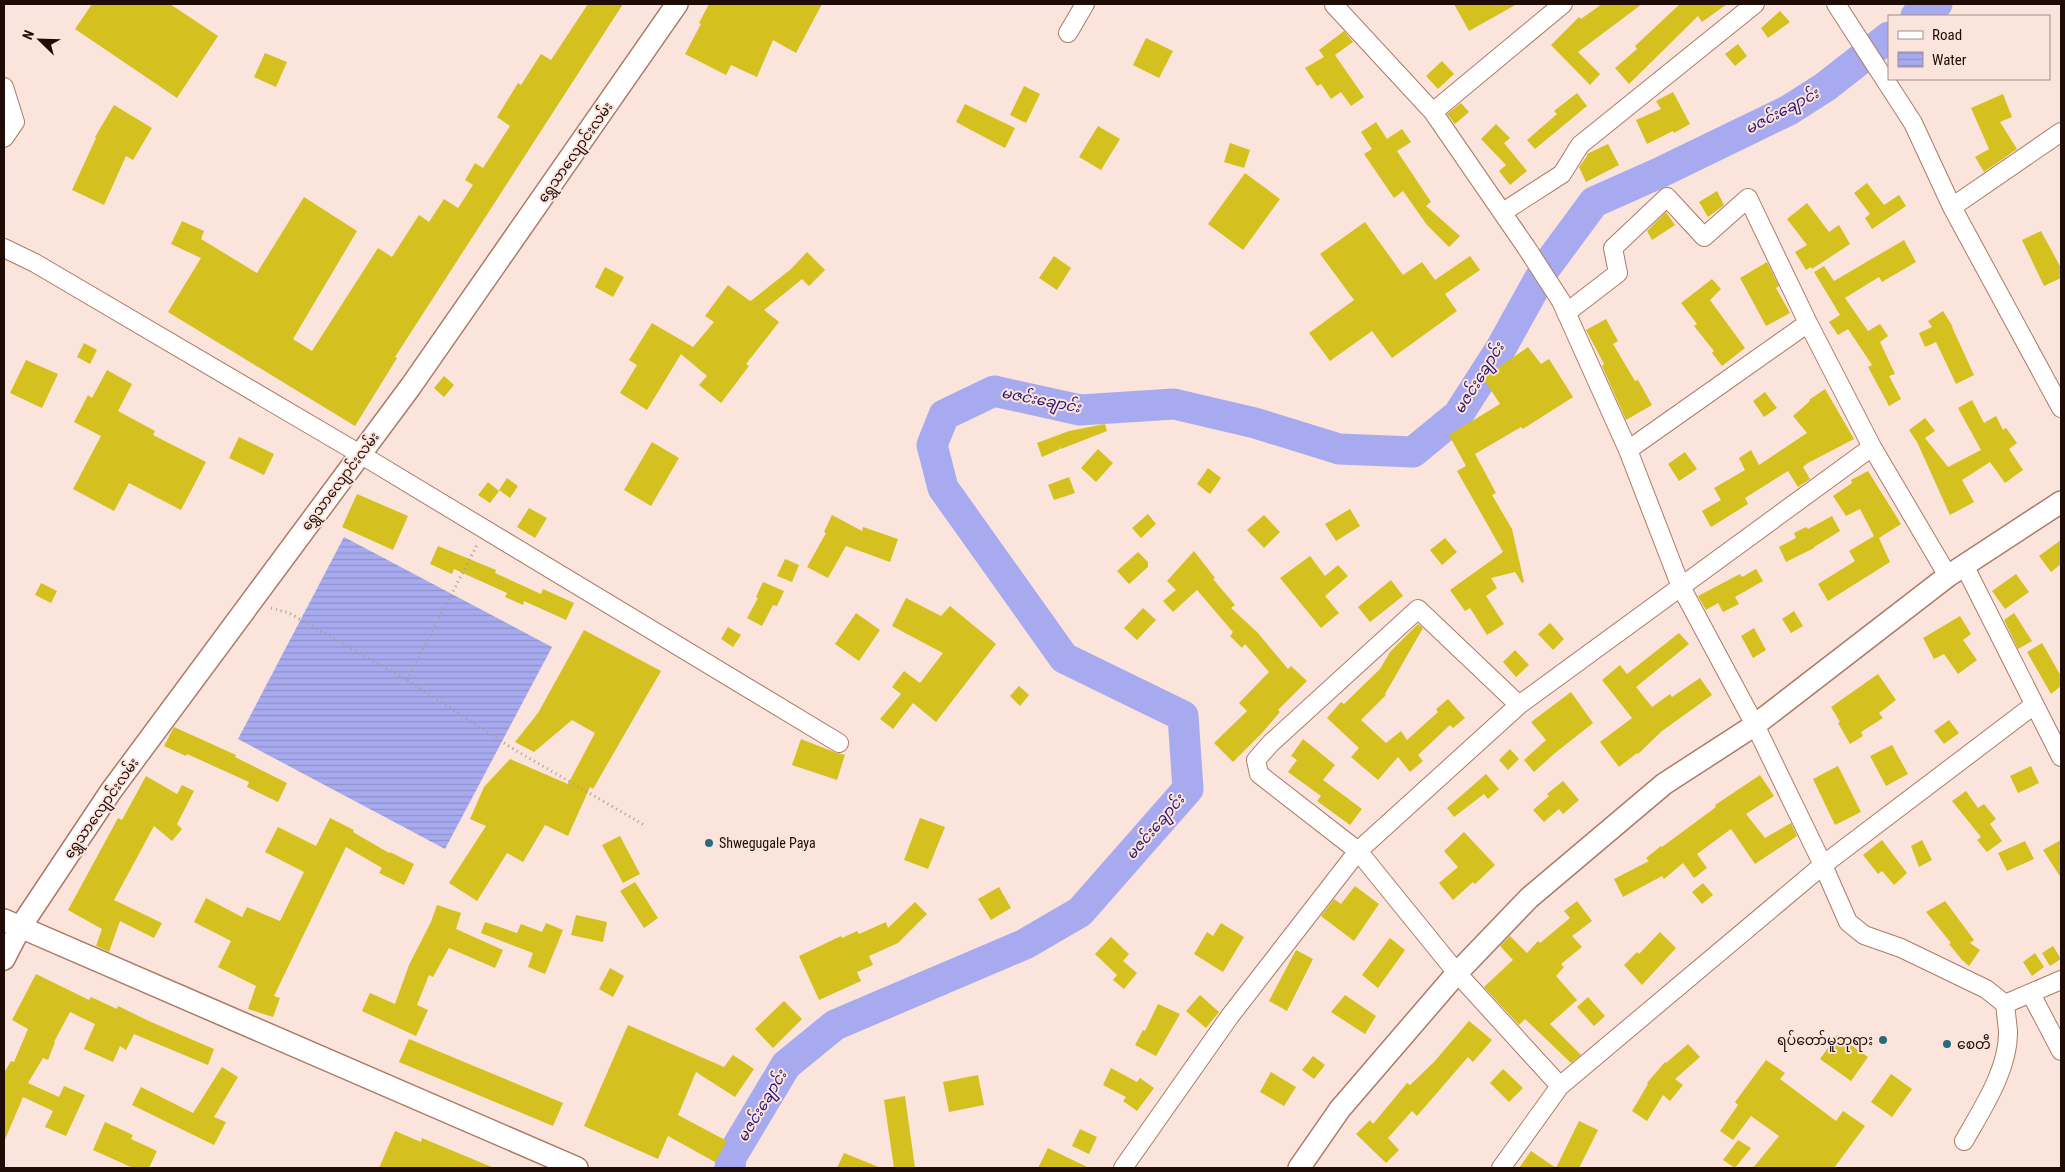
<svg xmlns="http://www.w3.org/2000/svg" width="2065" height="1172" viewBox="0 0 2065 1172" font-family="'Roboto Condensed','Noto Sans Myanmar',sans-serif">
<style>
.water{fill:url(#water-rules)}
.lines{fill:none;stroke-linecap:round;stroke-linejoin:round}
.river{stroke:#a7aaee;stroke-width:31}
.building{fill:#d4c01f}
.minor-casing{stroke:#ad7a67;stroke-width:20}
.tertiary-casing{stroke:#ad7a67;stroke-width:24}
.path{stroke:#ae9991;stroke-width:3;stroke-dasharray:1 4;stroke-linecap:butt}
.minor{stroke:#fff;stroke-width:18}
.tertiary{stroke:#fff;stroke-width:21}
.poi-dot{fill:#296a7d;stroke:#fbe4db;stroke-width:2}
.labels{text-anchor:middle;dominant-baseline:central;stroke-width:4;stroke-linejoin:round;paint-order:stroke}
.street-label{font-size:14px;fill:#1f0c06;stroke:#fbe4db}
.poi-label{font-size:14px;fill:#1f0c06;stroke:#fbe4db;text-anchor:start}
.water-label{font-size:15px;font-style:italic;fill:#281476;stroke:#fbe4db}
</style>
<defs>
<pattern id="water-rules" width="6" height="5" patternUnits="userSpaceOnUse" patternTransform="scale(1.25)"><rect width="6" height="5" fill="#a7aaee"/><path d="M0 2.5h6" fill="none" stroke="#8f91cb"/></pattern>
</defs>
<rect width="100%" height="100%" fill="#fbe4db"/>
<path class="water" d="M344,537L552,647L445,849L238,739Z"/>
<g class="lines">
<path class="river" d="M1916,16L1937,4
M730,1168L731,1157L786,1065L835,1025L1025,944L1080,912L1188,789L1183,716L1064,658L943,488L932,445L944,415L994,391L1080,410L1174,404L1255,423L1339,449L1413,452L1458,415L1501,348L1546,267L1594,202L1657,174L1789,110L1825,87L1889,37"/>
</g>
<path class="building" d="M92,4H170L218,36L177,98L75,29Z
M588,4H623L395,357L397,358L355,426L168,312L201,258L171,244L182,221L204,231L201,239L257,273L304,197L357,231L293,339L312,351L378,248L392,257L419,215L429,222L444,199L458,208L473,185L465,180L475,163L483,168L510,126L497,117L518,83L521,85L541,54L551,60Z
M709,4H822L796,53L773,40L757,77L731,65L726,75L685,54L701,24L699,23Z
M1454,4H1517L1469,31Z
M1602,4H1642L1578,52L1600,74L1590,85L1551,45L1579,17L1581,19Z
M1680,4H1727L1702,22L1698,16L1629,84L1615,68L1637,49L1635,46Z
M1780,11L1790,22L1768,38L1761,28Z
M1344,31L1353,42L1335,55L1364,97L1351,106L1341,92L1331,99L1321,84L1317,86L1305,68L1324,57L1319,50Z
M1146,38L1173,51L1159,78L1133,65Z
M1738,44L1747,56L1735,66L1725,54Z
M265,53L287,62L276,87L254,77Z
M1442,61L1454,74L1438,89L1426,76Z
M1024,86L1040,94L1026,123L1010,115Z
M1673,92L1690,124L1674,133L1673,131L1647,144L1636,120L1661,109L1656,101Z
M1577,93L1587,106L1535,149L1527,140L1557,114L1554,111Z
M2003,94L2012,117L2000,122L2017,149L1984,172L1975,157L1989,149L1971,108Z
M1461,103L1469,112L1455,124L1447,114Z
M965,104L1015,128L1005,148L956,122Z
M114,105L152,128L133,160L126,156L104,205L72,190L96,138L95,137Z
M1376,122L1387,139L1402,129L1411,142L1397,151L1431,202L1426,206L1460,236L1449,247L1427,225L1403,191L1394,198L1364,154L1372,149L1361,132Z
M1496,124L1510,138L1504,143L1527,171L1510,185L1499,171L1506,165L1481,139Z
M1098,126L1120,139L1101,170L1079,157Z
M1230,143L1250,150L1244,168L1224,162Z
M1608,144L1619,165L1586,182L1579,167L1587,156V154Z
M1245,173L1280,199L1243,250L1208,224Z
M1867,183L1884,205L1899,195L1906,206L1872,229L1865,218L1870,214L1854,193Z
M1717,191L1724,205L1708,217L1699,202Z
M1807,203L1829,232L1839,225L1850,244L1812,269L1811,267L1806,270L1795,252L1807,245L1787,219Z
M1666,212L1675,225L1652,240L1647,231Z
M1365,222L1403,275L1422,262L1435,280L1470,256L1480,270L1445,294L1457,311L1392,358L1372,331L1330,361L1309,333L1354,300L1320,254Z
M2041,231L2061,268V278L2044,286L2022,240Z
M1904,240L1916,262L1882,282L1879,277L1845,298L1868,331L1880,324L1888,336L1880,342L1895,374L1889,376L1901,399L1889,406L1868,367L1872,365L1848,329L1838,335L1829,322L1840,315L1814,272L1824,266L1834,281Z
M807,252L825,270L809,286L802,279L764,310L779,322L746,364L749,366L721,403L699,385L707,376L681,354L647,410L620,393L637,365L629,360L652,323L693,347L714,322L705,316L728,285L750,301L752,300L791,269Z
M1054,256L1071,268L1057,290L1039,278Z
M1767,262L1779,286L1776,288L1790,313L1766,326L1740,278Z
M605,267L624,277L613,297L595,287Z
M1712,279L1721,289L1710,300L1745,348L1722,366L1712,353L1714,351L1694,326L1697,324L1681,303Z
M1943,311L1953,327H1952L1974,375L1956,384L1936,342L1925,347L1919,333L1932,327L1928,321Z
M1606,319L1618,341L1613,344L1635,381L1638,380L1652,405L1626,420L1602,366L1604,364L1586,330Z
M84,343L97,350L90,364L77,357Z
M1528,347L1541,364L1549,359L1573,397L1523,429L1521,427L1475,454L1496,493L1492,495L1512,529L1524,582L1522,583L1515,572L1491,578L1497,588L1486,596L1504,624L1487,635L1470,608L1465,611L1450,590L1503,552L1457,471L1466,466L1449,435L1500,404L1483,378Z
M26,360L58,374L42,408L10,393Z
M107,370L132,384L118,411L155,431L153,435L206,462L181,510L129,483L114,511L73,489L101,436L74,422L88,395L92,398Z
M444,376L454,385L444,397L434,388Z
M1825,389L1854,439L1808,463L1803,467L1810,479L1798,487L1788,471L1745,498L1748,504L1711,527L1702,511L1721,500L1714,488L1745,470L1739,458L1751,450L1759,465L1807,433L1793,416L1810,401L1809,400Z
M1765,392L1777,408L1764,417L1753,401Z
M1972,400L1984,423L1996,416L2003,430L2006,428L2017,443L2009,449L2023,470L2005,483L1990,462L1962,480L1974,502L1950,515L1917,442L1909,430L1925,418L1935,431L1925,438L1948,467L1981,450L1958,408Z
M1105,424L1107,431L1061,449L1059,446L1060,449L1042,457L1037,443L1069,431Z
M239,437L274,454L264,475L229,458Z
M652,442L679,458L651,506L624,490Z
M1098,449L1113,463L1096,482L1081,468Z
M1685,452L1697,469L1679,481L1668,464Z
M1208,468L1221,478L1210,494L1197,484Z
M1868,471L1901,524L1879,538L1890,562L1828,601L1818,584L1855,561L1849,551L1874,536L1860,509L1846,516L1833,496L1852,483L1851,480Z
M1069,477L1075,493L1054,500L1048,485Z
M507,478L518,486L510,498L499,490Z
M488,482L499,491L490,503L478,495Z
M357,494L408,516L393,550L342,527Z
M529,508L547,518L535,538L517,527Z
M1350,509L1360,526L1336,541L1325,524Z
M1148,514L1156,524L1141,538L1132,528Z
M832,515L862,531L863,527L898,539L890,562L846,546L828,578L807,567L826,533L824,532Z
M1264,515L1280,532L1264,548L1247,530Z
M1832,516L1840,531L1814,547V548L1786,562L1779,547L1796,538L1794,533L1806,527L1808,529Z
M1445,538L1457,552L1442,565L1430,550Z
M2061,540V564L2051,572L2039,556Z
M438,546L496,570L495,573L541,594L543,589L574,603L566,620L524,601L523,605L505,597L507,593L454,569L452,574L430,564Z
M1194,551L1215,578L1213,579L1235,605L1231,608L1257,632L1288,669L1291,666L1307,681L1278,710L1280,712L1262,733L1233,762L1214,743L1247,711L1239,703L1269,672L1245,644L1242,648L1230,636L1233,632L1197,590L1173,612L1163,601L1176,590L1167,581Z
M1138,552L1148,562V567L1129,584L1117,571Z
M1310,556L1325,576L1338,565L1348,576L1325,596L1339,613L1321,628L1280,578Z
M785,559L799,565L792,582L777,576Z
M1756,569L1763,581L1735,597L1739,604L1723,612L1718,603L1706,610L1698,596L1740,574L1742,577Z
M2016,574L2029,592L2005,609L1992,591Z
M1391,580L1403,596L1370,622L1358,607Z
M763,582L784,591L777,606L773,605L762,626L747,618L758,598L756,597Z
M41,583L57,591L51,603L35,595Z
M906,598L941,616L950,606L996,644L936,722L913,703L893,729L880,719L901,694L892,687L904,671L920,683L943,653L892,626Z
M1143,608L1156,620L1137,640L1124,628Z
M1794,611L1803,626L1791,633L1782,619Z
M856,613L880,630L859,661L835,644Z
M2014,613L2032,641L2018,649L2004,620Z
M1960,616L1971,634L1963,640L1977,660L1958,674L1944,654L1934,659L1923,638Z
M1550,623L1564,639L1553,650L1538,634Z
M1418,624L1423,628L1385,694L1386,695L1361,720L1386,743L1401,731L1407,740L1438,712L1436,709L1448,699L1465,718L1453,728L1450,725L1418,755L1423,761L1410,772L1398,757L1378,780L1351,757L1359,748L1327,718L1341,702L1344,704L1380,669L1390,652Z
M728,627L741,635L733,647L721,639Z
M1754,628L1766,650L1753,658L1741,636Z
M584,630L661,671L593,789L590,787L568,836L545,825L523,862L507,853L477,901L449,883L486,826L470,819L484,787L510,759L568,784L595,733L572,720L534,752L515,742L538,713Z
M1679,633L1689,644L1636,687L1652,707L1670,694L1672,697L1700,678L1712,695L1662,731L1638,754L1637,753L1619,767L1600,742L1632,718L1602,680L1620,665L1627,674Z
M2042,643L2061,676V686L2051,694L2027,652Z
M1515,650L1529,665L1516,677L1503,662Z
M1878,674L1896,700L1879,713L1883,718L1861,732L1863,736L1850,744L1838,723L1840,722L1831,707Z
M1019,686L1029,695L1020,706L1010,696Z
M1571,692L1593,723L1555,753L1534,772L1524,760L1546,740L1531,722Z
M1949,720L1959,733L1944,744L1934,731Z
M174,727L236,755L235,757L287,783L278,802L247,787L249,782L187,754L186,756L164,746Z
M801,739L834,752L845,755L837,780L792,765Z
M1303,739L1335,765L1323,780L1362,809L1350,825L1317,801L1321,796L1288,772L1297,760L1291,756Z
M1892,745L1908,774L1886,786L1870,756Z
M1510,749L1519,759L1508,770L1499,760Z
M1838,766L1861,812L1835,825L1813,779Z
M2031,766L2039,783L2018,793L2010,776Z
M1486,774L1499,789L1488,799L1484,794L1454,817L1447,808Z
M1760,775L1774,796L1746,814L1765,838L1791,823L1797,836L1755,864L1731,829L1697,854L1707,868L1694,878L1683,863L1664,879L1662,876L1623,897L1614,879L1649,861L1646,858L1661,846L1662,847L1716,807L1715,805Z
M146,776L177,794L182,785L194,791L177,824L182,829L172,841L154,826L114,900L162,923L154,938L120,921L109,952L96,946L102,929L68,910L118,818L122,820Z
M1563,781L1579,800L1563,814L1559,809L1544,822L1533,810L1549,796L1547,794Z
M1966,791L1978,808L1984,804L1996,819L1990,824L2002,841L1987,852L1977,840L1981,837L1952,801Z
M330,818L354,830L353,832L389,853L390,852L414,864L404,885L379,873L382,868L346,847L274,996L280,998L273,1017L248,1009L256,986L218,967L231,941L194,922L206,898L242,917L247,907L280,921L304,872L265,852L278,827L316,846Z
M920,818L945,827L928,869L904,860Z
M1464,832L1495,865L1475,884L1473,882L1453,900L1439,883L1458,867L1444,851Z
M620,836L640,874L623,883L602,845Z
M1882,840L1907,873L1894,885L1882,871L1878,874L1863,855Z
M1922,840L1932,860L1919,867L1911,846Z
M2061,840V878L2043,850Z
M2025,841L2034,859L2007,871L1998,853Z
M635,882L658,918L644,928L620,891Z
M1703,883L1713,895L1702,904L1692,892Z
M1355,886L1379,904L1354,941L1321,916L1334,899L1341,904Z
M999,887L1011,908L991,920L978,899Z
M1577,901L1592,921L1572,936L1582,947L1561,964L1564,967L1556,976L1577,1000L1550,1024L1581,1055L1571,1063L1525,1019L1519,1025L1484,987L1513,960L1500,946L1510,936L1527,953L1538,941L1540,943L1570,918L1564,911Z
M1945,901L1974,940L1970,943L1980,950L1969,966L1962,960L1949,944L1951,943L1926,912Z
M915,902L927,914L898,943L869,956L873,965L857,972L861,981L819,1000L799,956L841,936L842,938L857,931L859,934L886,922L888,928Z
M437,905L461,913L456,929L503,950L495,968L449,948L433,977L429,975L417,1005L428,1010L416,1036L362,1011L370,993L395,1004L409,965L431,922Z
M576,915L607,922L603,942L571,935Z
M485,922L517,933L521,924L542,932L546,923L563,930L545,974L528,967L533,953L481,933Z
M1221,923L1244,937L1223,972L1194,954L1207,932L1213,936Z
M1660,932L1676,948L1642,985L1624,965L1637,952L1639,954Z
M1111,937L1129,954L1123,961L1137,973L1124,989L1113,980L1117,975L1095,954Z
M1390,938L1405,950L1378,988L1362,975Z
M2053,946L2061,959L2050,966L2042,953Z
M1296,950L1313,959L1287,1011L1269,1001Z
M2035,953L2044,967L2032,976L2023,962Z
M610,968L624,976L613,997L599,989Z
M36,974L89,1000L91,997L117,1009L118,1006L151,1022L214,1049L208,1065L134,1034L126,1050L120,1046L113,1062L84,1049L95,1024L70,1012L54,1042H55L48,1060L43,1058L28,1083L59,1097L64,1086L85,1095L66,1136L45,1127L53,1111L23,1097L4,1142V1073L11,1061L14,1062L28,1029L12,1020Z
M1200,995L1219,1012L1206,1028L1186,1011Z
M1345,995L1376,1016L1365,1034L1331,1012Z
M1588,997L1605,1016L1594,1026L1577,1007Z
M784,1001L802,1019L773,1048L755,1029Z
M1158,1004L1180,1014L1156,1056L1135,1045L1143,1030L1145,1031Z
M1469,1021L1492,1040L1473,1062L1468,1057L1417,1116L1412,1111L1388,1138L1399,1150L1386,1163L1356,1134L1370,1120L1373,1124L1407,1083L1410,1085L1434,1062Z
M628,1025L724,1067L733,1055L754,1069L735,1097L696,1072L678,1115L727,1141L715,1162L668,1136L658,1159L584,1126Z
M1837,1035L1868,1057L1851,1081L1820,1059Z
M409,1039L563,1103L553,1126L399,1062Z
M1688,1044L1700,1057L1675,1079L1683,1085L1670,1101L1663,1095L1647,1121L1632,1111L1648,1084L1647,1083L1665,1062L1666,1063Z
M1313,1056L1325,1065L1314,1079L1302,1070Z
M1766,1060L1785,1073L1780,1079L1836,1121L1843,1111L1865,1126L1834,1168H1753L1779,1136L1751,1116L1733,1140L1720,1131L1738,1105L1735,1102Z
M222,1067L238,1077L214,1117L226,1122L214,1145L132,1105L141,1087L193,1113Z
M1111,1068L1137,1082L1140,1078L1154,1088L1137,1111L1123,1101L1126,1097L1103,1085Z
M1503,1069L1523,1088L1509,1102L1490,1083Z
M1271,1072L1296,1087L1284,1106L1260,1092Z
M1891,1074L1912,1089L1892,1117L1871,1102Z
M978,1075L984,1105L949,1112L943,1082Z
M905,1096L915,1168H894L884,1100Z
M1579,1121L1598,1130L1579,1168H1519L1531,1151L1556,1168Z
M105,1122L133,1135L131,1139L157,1151L149,1168H133L93,1150Z
M1080,1129L1097,1137L1089,1154L1072,1146Z
M395,1131L421,1142L422,1138L494,1168H379Z
M1738,1140L1751,1148L1735,1168L1723,1160Z
M1048,1148L1089,1168H1038Z
M844,1153L881,1168H837Z"/>
<g class="lines">
<g class="minor-casing">
<path id="minor" d="M1335,4L1334,5L1433,112L1526,247L1561,301L1628,450L1681,587L1755,725L1823,865L1848,922L1864,935L1901,948L1986,989L2005,1004C2006,1013 2007,1022 2008,1031C2009,1069 1982,1109 1964,1141
M1836,4L1913,123L1952,207L2061,408
M1068,33L1085,4
M4,87L15,122L4,138
M1433,112L1563,4
M1952,207L2061,132
M1503,212L1562,174L1580,145L1755,4
M4,248L35,263L360,454L839,743
M1566,313L1618,273L1613,248L1667,197L1704,237L1748,198L1808,323
M1628,450L1808,323L1872,447L1948,576
M1964,565L2061,757
M1519,705L1418,609L1271,743L1256,760L1259,774L1358,851L1457,973L1560,1086
M2031,994L2061,1051
M2005,1004L2061,980
M1123,1168L1230,1016L1358,851L1519,705L1872,447
M1501,1168L1560,1086L1823,865L2034,705"/>
</g>
<g class="tertiary-casing">
<path id="tertiary" d="M4,920L577,1168
M4,959L21,926L111,791L411,386L677,4
M1299,1168L1340,1109L1457,973L1529,898L1664,784L1755,725L1948,576L2061,502"/>
</g>
<path class="path" d="M271,608L289,613L407,680L515,750L646,826
M407,680L478,543"/>
<use href="#minor" class="minor"/>
<use href="#tertiary" class="tertiary"/>
</g>
<g class="poi-dot">
<circle cx="709" cy="843" r="5"/>
<circle cx="1883" cy="1040" r="5"/>
<circle cx="1947" cy="1044" r="5"/>
</g>
<g class="labels">
<g class="street-label">
<text transform="translate(575 152) rotate(-55)">ရွှေသာလျောင်းလမ်း</text>
<text transform="translate(340 481) rotate(-53)">ရွှေသာလျောင်းလမ်း</text>
<text transform="translate(101 808) rotate(-55)">ရွှေသာလျောင်းလမ်း</text>
</g>
<g class="poi-label">
<text x="719" y="843">Shwegugale Paya</text>
<text x="1873" y="1040" text-anchor="end">ရပ်တော်မူဘုရား</text>
<text x="1957" y="1044">စေတီ</text>
</g>
<g class="water-label">
<text transform="translate(1782 111) rotate(-28)">မဇင်းချောင်း</text>
<text transform="translate(1479 378) rotate(-58)">မဇင်းချောင်း</text>
<text transform="translate(1041 400) rotate(11)">မဇင်းချောင်း</text>
<text transform="translate(1155 827) rotate(-49)">မဇင်းချောင်း</text>
<text transform="translate(762 1106) rotate(-59)">မဇင်းချောင်း</text>
</g>
</g>
<rect width="2065" height="1172" fill="none" stroke="#1f0c06" stroke-width="10"/>
<rect x="1888" y="15" width="162" height="65" fill="#fbe4db" stroke="#a38e86"/>
<rect x="1898" y="31" width="25" height="8" fill="#ffffff" stroke="#a38e86"/>
<text x="1932" y="40" font-size="15" fill="#1f0c06">Road</text>
<rect x="1898" y="52" width="25" height="15" fill="url(#water-rules)" stroke="#a38e86"/>
<text x="1932" y="65" font-size="15" fill="#1f0c06">Water</text>
<g transform="translate(40 40) rotate(293)" stroke="#fbe4db" stroke-width="4" paint-order="stroke">
<path d="M0-4L9 19L0 12L-9 19Z" fill="#1f0c06"/>
<text y="-8" font-size="14" font-weight="bold" text-anchor="middle" fill="#1f0c06">N</text>
</g>
</svg>
